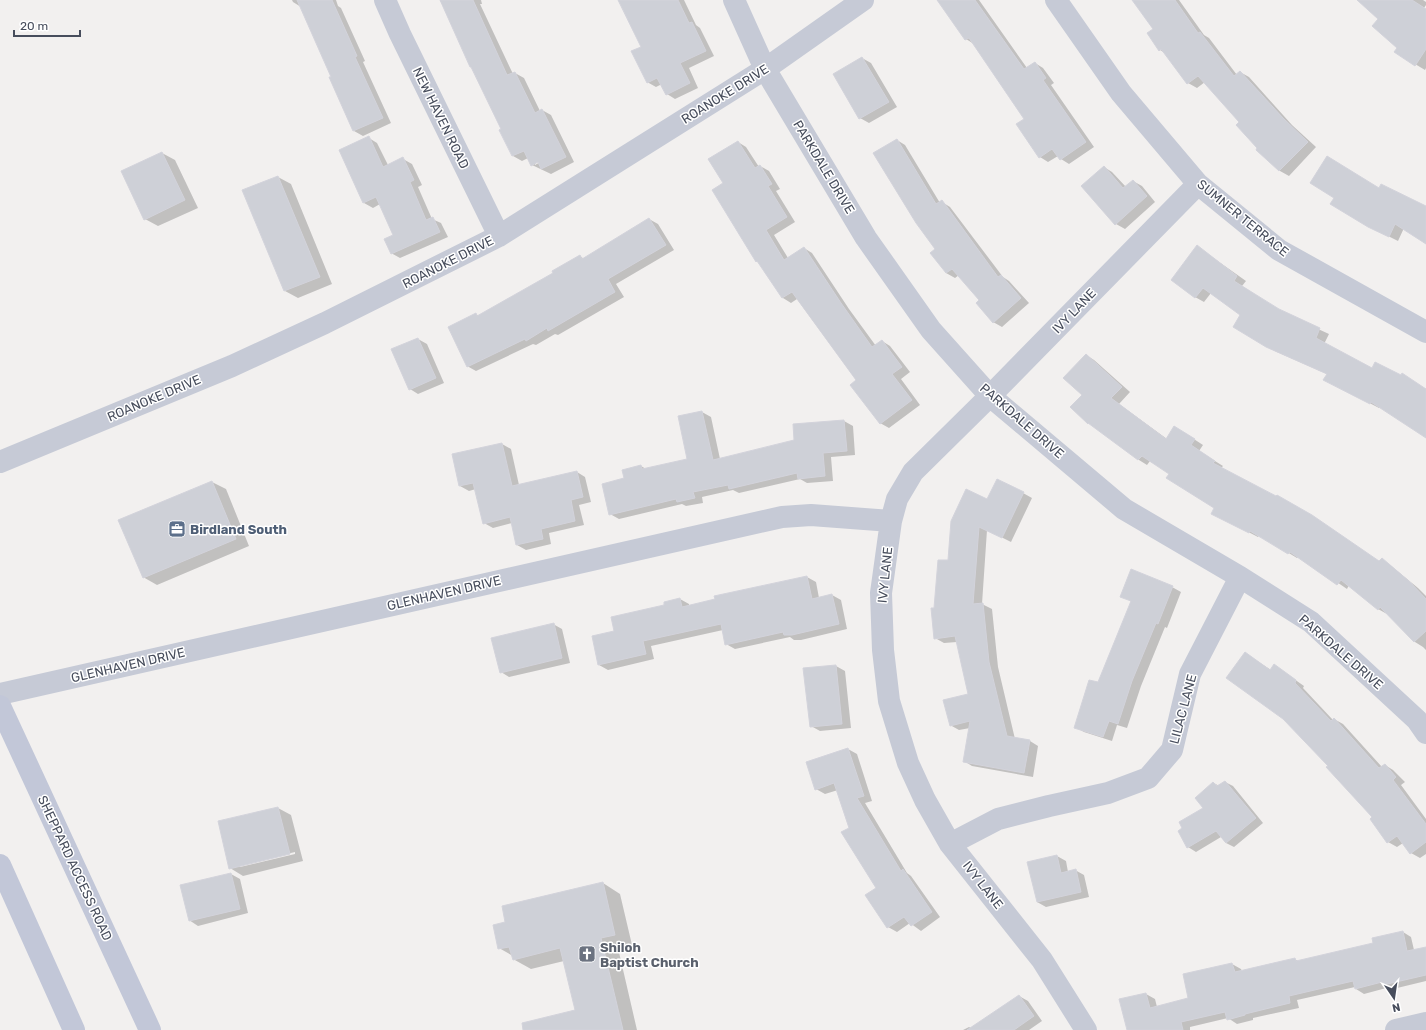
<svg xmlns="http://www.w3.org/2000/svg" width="1426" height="1030" viewBox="0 0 1426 1030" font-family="Rubik,sans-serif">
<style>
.shadow{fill:#0003;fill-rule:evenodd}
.building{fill:#ced0d7;stroke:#d3d3db}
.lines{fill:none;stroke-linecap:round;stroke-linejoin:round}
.minor{stroke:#c6cad6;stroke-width:22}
.secondary{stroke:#c2c7d8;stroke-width:22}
.labels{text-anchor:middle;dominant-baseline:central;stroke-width:3;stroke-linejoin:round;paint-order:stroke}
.street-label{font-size:13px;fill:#474d5c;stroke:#fff}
.service-label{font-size:13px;font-weight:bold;fill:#4e5e75;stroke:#fff;text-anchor:start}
.worship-label{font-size:13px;font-weight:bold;fill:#5b616d;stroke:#fff;text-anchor:start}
</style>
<rect width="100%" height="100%" fill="#f2f0ef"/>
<path class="shadow" d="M292,0H336L338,6L341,8L365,61L363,62L391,123L363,136L354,131L330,78L332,77L301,7L293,2Z
M440,0H481L482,4H480L513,74L515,73L524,78L540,111L542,110L551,115L574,162L551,174L532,165L528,158L522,161L513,156L501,130H502ZM542,161L535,165V162Z
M619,0H684L696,25L700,28L714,56L689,68L698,88L675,99L667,94L662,84L656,87L647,82L642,47Z
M938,0H979L1027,68L1035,63L1043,68L1054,83L1051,85L1094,147L1069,164L1061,159L1058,156L1048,162L1040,157L1025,119L974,44L966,39Z
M1133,0H1179L1204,35L1209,38L1237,75L1240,72L1249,77L1292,125L1316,147L1289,176L1280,171L1257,150L1259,148L1240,122L1205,82L1197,88L1188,83L1165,53L1160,50L1149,33L1154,30Z
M1359,0H1423L1426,2V5L1424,8L1426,10V68L1425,70L1395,52L1398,48L1380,19Z
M862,58L871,63L897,107L869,123L860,118Z
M369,138L377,143L388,165L403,159L412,164L422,185L418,187L432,219L441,223L448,237L400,258L391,253L394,236L380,204L373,208L364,203Z
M897,140L905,145L940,203L942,202L950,207L1003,277L1009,281L1029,303L1002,327L993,322L981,300L959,275L955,278L946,273Z
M738,142L746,147L759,167L760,166L769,171L780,189L776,191L795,222L774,235L788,258L804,248L812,253L849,309L876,346L882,341L890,346L910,372L901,379L920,405L889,428L880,423L857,381L797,299L791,303L783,298L760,263L756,261L724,183Z
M162,153L175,160L198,208L158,226L145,219Z
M1104,167L1112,172L1126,187L1133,181L1142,186L1155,202L1125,229L1116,224Z
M278,177L291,184L332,284L298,298L285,291Z
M1380,189L1426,207V242L1404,228L1398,241L1378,231Z
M649,219L658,224L674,250L616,284L624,297L558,335L555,334L536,345L533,344L476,371L467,366L476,314L479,316L554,273L580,256L584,259Z
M1205,252L1246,281L1242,286L1281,312L1329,334L1324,344L1373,369L1426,389V436L1380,406L1379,408L1333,384L1327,374L1277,352L1267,347L1242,315L1211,293L1204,302L1195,297Z
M418,339L427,344L444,383L418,394L410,389Z
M1086,355L1094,360L1130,392L1119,404L1167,439L1183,432L1203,445L1199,451L1223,466L1221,468L1380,562L1382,560L1390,565L1418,588L1426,596V650L1423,647L1415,642L1388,613L1387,614L1378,609L1349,585L1347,589L1299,556L1297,558L1259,535L1258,537L1221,518L1215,508L1170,473L1150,461L1147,465L1139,460L1096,427L1083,395Z
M702,412L711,417L720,459L795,441L844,421L853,426L855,455L831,457L833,481L807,483L800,479L739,493L733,490L702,497L703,503L686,506L682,504L619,519L610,514L626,479L641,466L646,469L689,460Z
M502,444L511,449L519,485L577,472L585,477L591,502L579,505L584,525L549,533L551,544L526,550L517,545L512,523L493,528L484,523L476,489L469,491L460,486L453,455Z
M212,482L226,489L249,546L157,585L143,577L119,520Z
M1023,493L1032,498L1011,542L987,530L982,604L992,609L998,667L1015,739L1030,741L1038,746L1033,777L972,766L964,761L970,728L959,730L950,725L969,694L957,642L944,643L935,638V609L988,500Z
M807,577L816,582L819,598L832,595L841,600L847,629L801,640H794L790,637L735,649L726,644L723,630L651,646L654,659L608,670L599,665L615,632L680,599L689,604V606Z
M1172,587L1181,592L1167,628L1165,627L1141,686L1127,728L1117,725L1112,741L1084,732L1075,727L1099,684L1132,602L1122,596Z
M553,624L562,629L570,663L509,677L501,672Z
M1245,653L1271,670L1274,665L1304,686L1303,688L1333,720L1334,719L1343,724L1382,767L1385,765L1393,770L1405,782L1401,785L1426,819V854L1420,858L1411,853L1403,843L1397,847L1388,842L1373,817L1330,766Z
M836,666L845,671L851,728L820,731L811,726Z
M848,749L857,754L872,801L865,803L907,873L911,876L940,917L921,931L910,923L897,932L888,927L866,896L877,888L850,828L838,790L825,794L816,789Z
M1225,782L1233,786L1263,823L1234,847L1226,843L1221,837L1196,852L1188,847L1205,808L1214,783L1219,786Z
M278,808L291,815L303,861L243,876L230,868ZM295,852V854L240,867V865Z
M1057,856L1066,861L1068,872L1075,870L1084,875L1089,897L1046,907L1037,902Z
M231,874L240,879L248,913L198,926L189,920Z
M603,883L620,894L632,945L618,948L637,1030H531L576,1011L564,961L531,969L513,959V956L499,948L507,923Z
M1403,932L1411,937L1414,950L1426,948V981L1393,989L1390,987L1364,994L1356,989L1355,987L1297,1000L1299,1008L1253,1018V1020L1237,1024L1228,1018L1190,1027V1030H1128L1146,994L1155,999L1157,1007L1190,999L1184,975L1232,964L1241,969L1242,971L1295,959L1299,962L1374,944Z
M1019,996L1028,1001L1042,1021L1029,1030H963L969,1027L971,1028Z"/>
<path class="building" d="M297,0H332L357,56L355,57L383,118L353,131L329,77H331Z
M440,0H473L507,75L515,72L535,113L542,109L566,157L541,169L538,162L531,166L524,151L512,156L499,130L501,129L471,67H470Z
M618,0H678L689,23L692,22L706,51L680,63L690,83L666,95L657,78L647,83L631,51L641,47Z
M937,0H975L1024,69L1035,62L1046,78L1043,80L1086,142L1060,160L1052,149L1039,158L1016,124L1024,119L969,38L965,40Z
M1132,0H1175L1198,33L1200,32L1234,76L1240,71L1283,118L1308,142L1279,171L1256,150L1257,148L1236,125L1239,122L1198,76L1187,84L1161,49L1159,51L1147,33L1153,29Z
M1357,0H1412L1426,9V49L1415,66L1394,52L1397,48L1372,26L1378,19Z
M862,57L889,102L859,119L833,74Z
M369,136L383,167L403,157L414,180L410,182L426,220L433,217L440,232L391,254L384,239L393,235L376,197L363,203L339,150Z
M897,139L936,204L942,200L998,277L1001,275L1021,298L993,323L976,303L979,300L952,269L946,273L930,253L935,249L916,223L873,153Z
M738,141L755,168L760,165L772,184L768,186L787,217L766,230L784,260L804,247L841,303L872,347L882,340L902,367L892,374L912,400L880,424L850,385L856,380L792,292L782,298L757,261L756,262L712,190L723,183L708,159Z
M162,152L185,200L144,220L121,171Z
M1327,156L1379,188L1381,184L1426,206V244L1395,224L1389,237L1368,227L1330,204L1334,198L1310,183Z
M1104,166L1123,188L1133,180L1147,196L1115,225L1081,186Z
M278,176L320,277L284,291L242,190Z
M649,218L666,245L608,279L615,292L548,331L547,328L526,341L525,339L467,367L448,327L476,313L477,316L553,273L552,271L580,255L582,259Z
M1197,245L1237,276L1234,281L1279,309L1320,328L1316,338L1372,368L1375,362L1401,375L1402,373L1426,389V438L1371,402L1370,404L1323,380L1327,374L1266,347L1233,327L1240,315L1203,288L1195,298L1171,280Z
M418,338L436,378L409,390L391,349Z
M1086,354L1122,387L1111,398L1166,439L1174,426L1195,439L1191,445L1215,461L1213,463L1276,496L1277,495L1312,515L1379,561L1382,558L1410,582L1426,599V631L1414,642L1380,607L1378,610L1341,580L1337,585L1290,552L1288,554L1250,531L1249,533L1211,514L1214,508L1166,478L1169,474L1142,456L1138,460L1088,423V424L1070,407L1082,395L1063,378Z
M702,411L713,460L794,440L793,424L844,420L847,451L823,453L825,476L798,479L797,473L729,489L728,485L693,492L695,498L677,502L676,499L609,515L602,484L624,478L622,470L641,465L642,469L687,459L678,416Z
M502,443L512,486L577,471L583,497L571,500L575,521L541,529L543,539L516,545L510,517L483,524L473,483L459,486L452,454Z
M997,479L1024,492L1002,538L979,527L973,604L983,603L989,662L1007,736L1030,740L1024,773L963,762L970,721L950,726L943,700L968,694L955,636L934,639L931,608H934L938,560H948L951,521L966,489L987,499Z
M212,481L236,539L143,578L118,520Z
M1131,569L1173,586L1158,624L1156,623L1132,681L1118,724L1109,721L1103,737L1074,728L1089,680L1098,682L1131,601L1120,597Z
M807,576L812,599L832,594L839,624L792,635H784L783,632L725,645L721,624L643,641L646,654L598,665L592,636L614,631L611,617L664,605V602L680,598L682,607L715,599L714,596Z
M554,623L562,658L500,673L491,638Z
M1245,652L1270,670L1274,664L1296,680L1295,683L1331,721L1334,718L1379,768L1385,764L1396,777L1393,780L1426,824V842L1410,854L1397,836L1387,843L1370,819L1372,817L1326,767L1328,766L1283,719L1226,678Z
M836,665L842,724L810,727L803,668Z
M848,748L864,796L857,798L901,871L903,869L932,912L911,926L904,917L887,928L865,895L876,888L841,832L849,828L834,783L815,790L806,762Z
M1225,781L1256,818L1226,843L1216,831L1187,848L1178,831L1182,828L1179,822L1203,808L1195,798L1213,782L1217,786Z
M278,807L290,854L229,869L218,821Z
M1057,855L1061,873L1076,869L1081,892L1037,902L1027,862Z
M231,873L240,909L189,921L180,885Z
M603,882L615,935L601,938L623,1030H523L522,1023L575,1010L560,948L513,960L509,947L498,949L493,925L505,922L502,906Z
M1403,931L1407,951L1426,947V975L1383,985L1382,982L1355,989L1353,981L1289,996L1290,1003L1245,1014V1015L1227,1020L1225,1012L1181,1022L1183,1030H1127L1119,999L1146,993L1150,1008L1188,998L1183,974L1232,963L1235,972L1295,958L1296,961L1373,943L1372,938Z
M1019,995L1034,1016L1014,1030H967Z"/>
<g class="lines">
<path class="minor" d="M385,0L400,34L499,236
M734,0L765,69L866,238L931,330L990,396L1124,509L1240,577L1311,622L1417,720L1426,733
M1056,0L1121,93L1198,184L1279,250L1426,332
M0,462L232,366L325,323L499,236L765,69L863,0
M0,694L782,517L811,515L891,521
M950,844L998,819L1049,806L1108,793L1148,778L1172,750L1190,674L1240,577
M1086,1030L1042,960L950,844L925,800L908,763L889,701L883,650L881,593L891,521L897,499L913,472L990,396L1198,184
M1396,1030L1426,1023"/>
<path class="secondary" d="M0,706L150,1030
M0,865L74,1030"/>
</g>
<defs>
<g id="office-square" transform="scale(0.9)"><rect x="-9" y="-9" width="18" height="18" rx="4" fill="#5c6f8a" stroke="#fff"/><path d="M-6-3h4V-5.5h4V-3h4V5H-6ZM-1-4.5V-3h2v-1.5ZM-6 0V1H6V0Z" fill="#fff"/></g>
<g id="church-square" transform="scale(0.9)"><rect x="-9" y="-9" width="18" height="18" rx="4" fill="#6b7280" stroke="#fff"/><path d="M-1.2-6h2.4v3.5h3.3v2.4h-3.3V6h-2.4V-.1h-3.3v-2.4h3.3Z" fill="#fff"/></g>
</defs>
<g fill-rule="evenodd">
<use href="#office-square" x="177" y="529"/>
<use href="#church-square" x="587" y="954"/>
</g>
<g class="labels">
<g class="street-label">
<text transform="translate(725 94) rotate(-32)">ROANOKE DRIVE</text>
<text transform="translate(441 118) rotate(64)">NEW HAVEN ROAD</text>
<text transform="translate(824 167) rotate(59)">PARKDALE DRIVE</text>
<text transform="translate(1243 218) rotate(39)">SUMNER TERRACE</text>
<text transform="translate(448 262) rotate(-27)">ROANOKE DRIVE</text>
<text transform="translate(1074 311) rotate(-46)">IVY LANE</text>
<text transform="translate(154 398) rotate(-23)">ROANOKE DRIVE</text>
<text transform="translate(1022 421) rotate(41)">PARKDALE DRIVE</text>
<text transform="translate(885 575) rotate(-84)">IVY LANE</text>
<text transform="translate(444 593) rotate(-13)">GLENHAVEN DRIVE</text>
<text transform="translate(1341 652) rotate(41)">PARKDALE DRIVE</text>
<text transform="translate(128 665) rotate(-13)">GLENHAVEN DRIVE</text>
<text transform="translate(1183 709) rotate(-75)">LILAC LANE</text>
<text transform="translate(75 868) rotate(65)">SHEPPARD ACCESS ROAD</text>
<text transform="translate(983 885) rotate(52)">IVY LANE</text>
</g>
<g class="service-label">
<text x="190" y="529">Birdland South</text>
</g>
<g class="worship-label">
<text x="600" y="947">Shiloh<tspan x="600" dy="15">Baptist Church</tspan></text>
</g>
</g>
<g transform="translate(1394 998) rotate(167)" stroke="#ffffff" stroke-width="3" paint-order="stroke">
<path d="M0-3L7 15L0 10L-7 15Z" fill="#474d5c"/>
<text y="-6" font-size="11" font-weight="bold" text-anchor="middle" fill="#474d5c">N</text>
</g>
<path d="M14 30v6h66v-6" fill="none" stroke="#474d5c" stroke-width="2"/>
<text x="20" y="30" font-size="12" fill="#474d5c" stroke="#ffffff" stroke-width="3" paint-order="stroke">20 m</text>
</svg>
